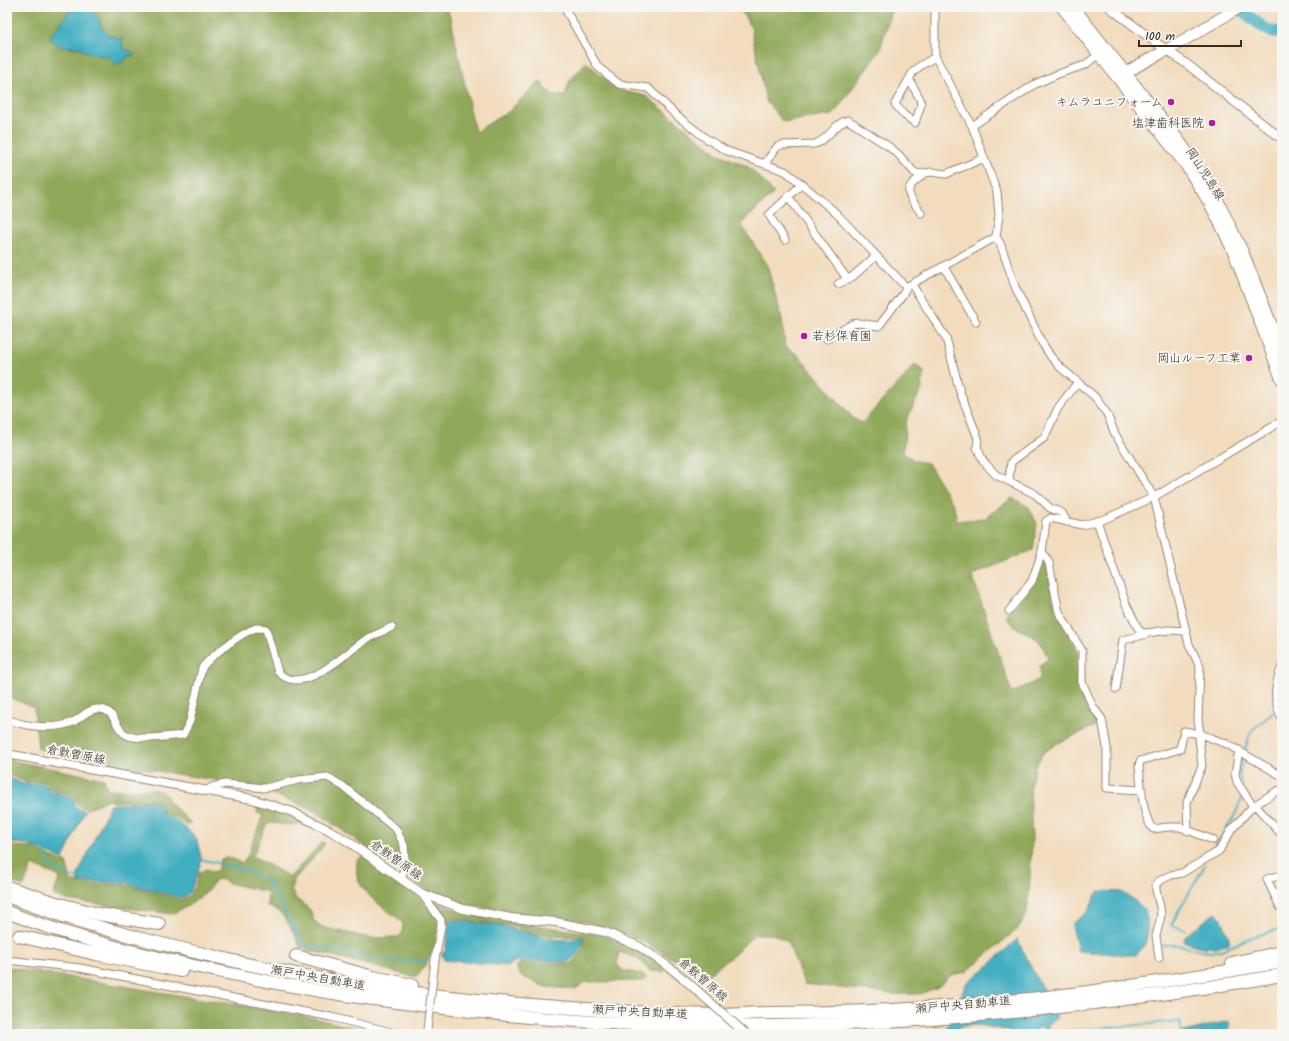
<svg xmlns="http://www.w3.org/2000/svg" width="1289" height="1041" viewBox="0 0 1289 1041" font-family="Kalam,'Klee One',sans-serif">
<style>
.forest{fill:#90a85a;stroke:#66693c}
.water{fill:#43afc1;stroke:#3f6c70}
.lines{fill:none;stroke-linecap:round;stroke-linejoin:round}
.stream{stroke:#43afc1;stroke-width:2}
.river{stroke:#43afc1;stroke-width:12}
.minor-casing{stroke:#96836e;stroke-width:9}
.tertiary-casing{stroke:#96836e;stroke-width:10}
.primary-casing{stroke:#96836e;stroke-width:13}
.motorway-casing{stroke:#96836e;stroke-width:14}
.minor{stroke:#fff;stroke-width:7}
.tertiary{stroke:#fff;stroke-width:8}
.primary{stroke:#fff;stroke-width:11}
.motorway{stroke:#fff;stroke-width:12}
.minor-bridge-casing{stroke:#96836e;stroke-width:9;stroke-linecap:butt}
.tertiary-bridge-casing{stroke:#96836e;stroke-width:10;stroke-linecap:butt}
.minor-bridge{stroke:#fff;stroke-width:7}
.tertiary-bridge{stroke:#fff;stroke-width:8}
.poi-dot{fill:#b5179e;stroke:#f6f6f2;stroke-width:1.5}
.labels{text-anchor:middle;dominant-baseline:central;stroke-width:4;stroke-linejoin:round;paint-order:stroke}
.poi-label{font-size:12px;fill:#3b2a1e;stroke:#f6f6f2;text-anchor:end}
.street-label{font-size:12px;fill:#3b2a1e;stroke:#f6f6f2}
</style>
<rect width="100%" height="100%" fill="#f6f6f2"/>
<filter id="ink" filterUnits="userSpaceOnUse"><feTurbulence type="fractalNoise" baseFrequency=".025" numOctaves="2"/><feDisplacementMap in="SourceGraphic" scale="8" xChannelSelector="R" yChannelSelector="G"/><feConvolveMatrix kernelMatrix="1 2 1 2 8 2 1 2 1" color-interpolation-filters="sRGB"/></filter>
<filter id="wash" filterUnits="userSpaceOnUse"><feTurbulence type="fractalNoise" baseFrequency=".012" numOctaves="4" result="noise"/><feDisplacementMap in="SourceGraphic" scale="16" xChannelSelector="R" yChannelSelector="G"/><feGaussianBlur stdDeviation="0.9" result="paint"/><feColorMatrix in="noise" values="0 0 0 0 0 0 0 0 0 0 0 0 0 0 0 0 0 1.4 0 .05"/><feComposite in="paint" operator="in"/></filter>
<g filter="url(#wash)">
<rect width="100%" height="100%" fill="#f2dcbd"/>
<path class="forest" d="M7,7H73L49,38L70,47H79L86,52L97,55L108,56L113,60H124L127,56L133,52L124,49L121,43L122,40L109,35L101,27L100,21L89,7H447L451,20L475,132L508,112L539,81L553,95L565,96L569,82L586,62L618,90L646,96L717,153L749,167L774,193L741,224L767,265L782,319L785,346L798,355L854,419L862,423L915,365L924,372L922,388L906,421L903,453L915,461L928,463L954,506L957,521L985,518L1012,498L1029,507L1037,524L1033,550L972,575L1012,693L1040,679V665L1048,658C1044,650 1041,641 1034,637C1023,630 1012,628 1006,616L1019,602L1042,563L1046,564L1056,612L1078,651V680L1089,709L1099,724L1056,744L1043,753L1035,767L1030,786L1032,841L1029,894L1027,912L1020,927L966,972L951,975L938,987L920,994H893L804,984L788,942L773,934H755L736,953L709,974L689,968L640,940L609,928L578,920L509,912L468,905L435,894L410,879L315,811L253,786L62,756L38,748L34,708L7,696Z
M739,7H892L880,50L833,115L783,122L766,101L751,27Z
M7,758L19,762L104,779L107,788L115,790L151,789L157,790L166,795L169,802L190,822L189,825H186L175,817L166,814L163,812L161,805L157,801L151,800L112,802L108,799L87,809L81,807L76,803L77,798L49,788L48,784L38,781L25,782L7,774Z
M256,806L272,809L308,823C295,827 281,823 267,823L253,856L290,877L322,842L325,843L322,848L293,881L291,890C293,893 294,896 296,898C304,907 313,907 313,920L322,927L334,930L371,938L398,937L402,934L403,924L400,920C386,909 361,894 357,876C356,871 357,865 357,860L362,857H366C381,869 435,904 438,922C438,925 437,929 437,931C435,948 429,962 418,976H410L334,956L301,949C294,935 285,908 267,907L268,892L228,883L224,880L216,879L206,893L188,906L171,914L67,900L53,895L60,877L32,865L24,886L7,881V855L11,853L14,846L34,848L52,858L66,862L71,881C90,887 106,883 124,885C143,888 162,895 181,900C194,896 196,884 199,872L207,869L211,872L217,871L221,859L229,857L241,863L247,857L263,815L258,813Z
M436,902L468,915L602,935C620,941 656,955 666,971L662,972L650,971C640,959 634,956 619,952L617,965L624,971L643,974L646,977L644,981L586,982L575,989L546,987L521,976L517,970V966L520,963L570,964C579,954 585,951 584,937L580,936L569,937L550,936L527,932L515,927L451,918L447,925H445L442,913L435,907L434,904Z
M7,967L299,1015L384,1034H7Z"/>
<path class="water" d="M73,7H89L100,21L101,27L109,35L123,40L122,43L124,49L133,52V56H127L123,63L115,64L108,56L97,55L86,52L79,47H61L49,38Z
M7,777L23,784L39,783L47,786L48,790L75,799L74,804L78,809L85,811L63,859C43,853 37,844 14,843L8,849L7,848Z
M152,801L158,803L164,815L174,819L193,834L197,841L201,857V862L191,891L184,897L181,898L126,883L78,882L77,877L110,805Z
M1099,891L1121,892L1135,900L1144,909L1147,918L1148,930L1146,941L1143,948L1136,955H1127L1078,951L1072,926L1073,923C1078,919 1084,916 1088,911C1092,905 1093,896 1099,891Z
M1216,912L1222,919L1230,941L1229,944C1210,950 1202,948 1183,941L1185,936Z
M452,920L501,926L550,939L570,940L579,937L583,938C583,949 576,956 568,962L517,961L512,963L510,966L444,960V956H442L443,952H445L449,923Z
M1017,939L1057,1018L1048,1024V1028L1045,1030L1040,1026L1033,1034C1029,1034 1025,1034 1021,1034C1005,1031 962,1016 953,1034H944L967,982L983,971Z
M1229,1021L1230,1034H1180V1033Z"/>
<g class="lines">
<path class="stream" d="M1280,700L1282,690
M1244,752L1251,731L1274,712
M1241,783L1239,773L1243,756
M46,850C46,854 46,860 48,863C53,869 71,877 79,879
M1212,850C1221,836 1241,810 1242,795
M199,859C221,864 248,867 267,881L304,946L345,952L385,961H415L426,960
M1186,930L1171,925L1205,865
M1162,946C1179,941 1194,952 1211,952C1226,951 1239,942 1252,937C1262,934 1272,932 1282,928
M1046,1028L1051,1033L1180,1021L1182,1034"/>
<path class="river" d="M1237,7L1263,27L1272,32L1282,31"/>
</g>
</g>
<g filter="url(#ink)">
<g class="lines">
<g class="minor-casing">
<path id="minor" d="M564,7L598,67L619,84L648,88L677,116L707,139L727,151L785,171L802,184L836,213L906,287
M935,7V56L972,126L997,192L999,215L996,237L1000,243L1016,289L1041,341L1051,357L1060,367L1095,397L1107,414L1115,434L1154,497L1189,644L1200,667L1198,720L1200,733L1203,735L1227,744L1282,776
M909,79L920,99L921,105L915,123L904,115L895,104L913,72L920,66L935,57
M972,126L1035,84L1058,74L1085,65L1099,54
M765,163L777,147L781,145L815,144C829,140 834,123 848,120L888,146L899,155L914,172L918,174L932,172L946,174L984,158
M788,196L848,280
M921,213C906,191 902,191 924,174
M785,240L769,215L802,184
M944,267L976,322
M838,284L852,277L876,256
M912,285L946,338L960,392L978,438L977,447L983,461L996,475L1035,494L1050,508L1062,513L1067,522
M827,339L852,324L859,323L879,326L903,294L906,287L996,237
M1009,481L1011,462L1044,438L1058,408L1078,382
M1097,521L1126,604L1140,632L1147,633L1168,630L1186,631
M1042,551L1049,563L1059,612L1082,651V682L1093,707L1102,719L1107,748V788L1142,790
M1009,611L1032,581L1042,552L1046,521L1051,518L1082,525L1105,519L1154,497L1282,421
M1282,666C1275,685 1272,699 1282,718
M1116,689L1123,640L1147,634
M7,719C25,727 55,730 73,722C81,718 88,709 97,709C116,708 114,727 125,734C137,742 169,736 183,735L190,721L202,668C210,656 243,632 256,628C260,628 263,628 266,629L278,672C301,697 343,656 361,643C370,636 382,632 392,627
M1200,734L1184,731L1180,749L1140,761L1139,767C1141,783 1142,817 1153,829L1168,827H1180L1213,840
M206,791L212,787L225,784L265,788L298,780L327,777L331,779L344,787L396,829L404,845L405,858L402,880
M1255,805L1282,835
M1253,806L1277,791L1282,790
M1188,831L1187,802L1202,766L1199,737L1200,733
M421,893L441,920V926L435,960
M1280,907L1267,879L1282,875
M1159,958L1156,936L1161,916L1160,907L1156,890V885L1159,881L1171,875L1182,873L1219,851L1232,829L1253,806L1237,782L1235,774L1239,750
M7,960L80,968L331,1017L399,1034"/>
</g>
<g class="tertiary-casing">
<path id="tertiary" d="M1109,7L1154,41L1188,65L1282,139
M7,754L252,799L290,811L329,830L349,842L421,893L463,909L511,918L556,922L605,932L640,947L669,967L685,980"/>
</g>
<g class="primary-casing">
<path id="primary" d="M1062,7L1186,165L1209,202L1222,227L1235,255L1282,380
M1073,7L1179,141L1196,165L1213,191L1243,253L1282,352
M1120,77L1137,66L1167,50L1240,7"/>
</g>
<g class="motorway-casing">
<path id="motorway" d="M7,887L56,903L98,914L159,924
M7,896C78,924 151,942 225,959C335,985 446,999 559,1007C610,1011 662,1014 714,1015C734,1015 753,1013 773,1013C829,1013 885,1011 941,1007C1055,999 1169,981 1282,962
M7,912C67,936 131,952 194,966C249,978 304,989 359,997C432,1007 505,1016 578,1021C814,1037 1050,1015 1282,975
M19,936L96,954L181,971
M296,956L373,977L412,985
M1232,963L1282,952"/>
</g>
<use href="#minor" class="minor"/>
<use href="#tertiary" class="tertiary"/>
<use href="#primary" class="primary"/>
<use href="#motorway" class="motorway"/>
<g class="minor-bridge-casing">
<path id="minor-bridge" d="M427,1030L435,960"/>
</g>
<g class="tertiary-bridge-casing">
<path id="tertiary-bridge" d="M685,980L746,1034"/>
</g>
<use href="#minor-bridge" class="minor-bridge"/>
<use href="#tertiary-bridge" class="tertiary-bridge"/>
</g>
</g>
<g class="poi-dot">
<circle cx="1171" cy="102" r="4"/>
<circle cx="1212" cy="123" r="4"/>
<circle cx="804" cy="336" r="4"/>
<circle cx="1249" cy="358" r="4"/>
</g>
<g class="labels">
<g class="poi-label">
<text x="1163" y="102">キムラユニフォーム</text>
<text x="1204" y="123">塩津歯科医院</text>
<text x="812" y="336" text-anchor="start">若杉保育園</text>
<text x="1241" y="358">岡山ルーフ工業</text>
</g>
<g class="street-label">
<text transform="translate(1205 174) rotate(57)">岡山児島線</text>
<text transform="translate(76 755) rotate(11)">倉敷曽原線</text>
<text transform="translate(396 860) rotate(35)">倉敷曽原線</text>
<text transform="translate(318 978) rotate(10)">瀬戸中央自動車道</text>
<text transform="translate(703 980) rotate(41)">倉敷曽原線</text>
<text transform="translate(963 1005) rotate(-5)">瀬戸中央自動車道</text>
<text transform="translate(640 1012) rotate(3)">瀬戸中央自動車道</text>
</g>
</g>
<rect width="1289" height="1041" fill="none" stroke="#f6f6f2" stroke-width="24"/>
<path d="M1139 40v6h102v-6" fill="none" stroke="#3b2a1e" stroke-width="2"/>
<text x="1145" y="40" font-size="12" fill="#3b2a1e" stroke="#f6f6f2" stroke-width="3" paint-order="stroke">100 m</text>
</svg>
